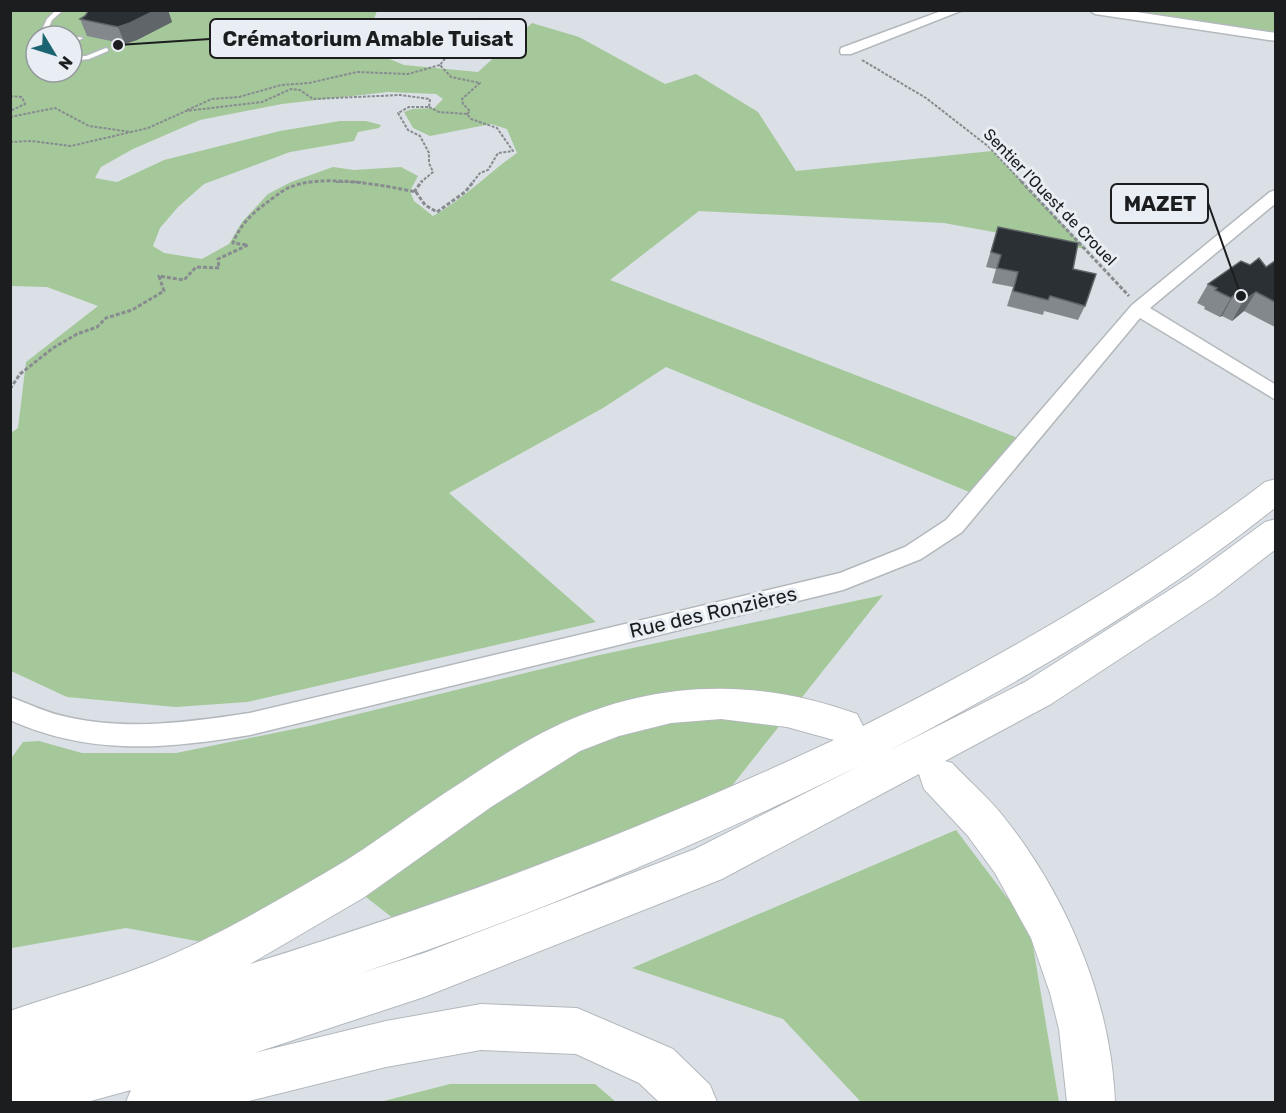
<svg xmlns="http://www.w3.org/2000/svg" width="1286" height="1113" viewBox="0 0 1286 1113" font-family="Rubik,sans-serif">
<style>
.green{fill:#a4c899;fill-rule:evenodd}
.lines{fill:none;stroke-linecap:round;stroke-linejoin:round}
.lane-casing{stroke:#b3b8bd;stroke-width:3}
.street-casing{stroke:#b3b8bd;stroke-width:3}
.highway-casing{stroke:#b3b8bd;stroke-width:2}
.path-far1{stroke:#888c90;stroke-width:2;stroke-dasharray:3 1.5;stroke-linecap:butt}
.path{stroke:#888c90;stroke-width:3;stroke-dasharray:4 2;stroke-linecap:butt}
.lane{fill:#fff;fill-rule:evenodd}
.street{fill:#fff;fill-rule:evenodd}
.highway{fill:#fff;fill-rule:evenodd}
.wall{fill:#83888d}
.shaded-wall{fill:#606569}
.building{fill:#2b3034;stroke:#606569;stroke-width:1.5}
.labels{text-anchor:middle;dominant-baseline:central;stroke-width:6;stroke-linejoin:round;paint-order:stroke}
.far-street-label{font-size:16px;fill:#1b1d1f;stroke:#e8eef3}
.street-label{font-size:20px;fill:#1b1d1f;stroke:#e8eef3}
.leader{fill:none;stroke:#1b1d1f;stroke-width:2}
.callout-dot{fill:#1b1d1f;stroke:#e8eef3;stroke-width:2}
.callout{fill:#e8eef3;stroke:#1b1d1f;stroke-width:2}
.callout-label{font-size:21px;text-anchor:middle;font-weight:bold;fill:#1b1d1f}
</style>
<rect width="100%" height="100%" fill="#dbe0e6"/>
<path class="green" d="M10,11H377L363,48L404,65L478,72L532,23L579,37L665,84L696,74L758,112L796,171L992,151L1086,249L944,223L699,211L610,280L1026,441L979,496L666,367L603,408L449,493L596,622L247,702L176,707L67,697L11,671V433L18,428L26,362L98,306L47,287L11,286ZM36,36H72V72H36ZM388,92L436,94L443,99L434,108L412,109L404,112L413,128L430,136L491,124L507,129L517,153C488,173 464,199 433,216L414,201L410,191L418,176L401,167L354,170L333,167L291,182L268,194L242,222L229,244L202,259L164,253L153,246L160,228L178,207L204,184L290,152L354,141L358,132L379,128L381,125L366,121H340L280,131L164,160L117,182L95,178L101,167L133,149L200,120L282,104Z
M1095,11H1275V31L1265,35Z
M883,595L704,821L412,933L348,883L235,948L126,928L12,948L10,760L23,742L39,741L82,753H176L309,726L595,656Z
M956,830L1030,928L1059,1102H861L783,1019L632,968Z
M450,1084H595L616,1102H380Z"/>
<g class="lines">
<g class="lane-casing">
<path id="lane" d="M51,10L61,12L52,20L45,36H39L47,19L54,12Z
M78,37L83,38L72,44V40Z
M106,48L108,49V51L89,59L72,61V57L86,56Z"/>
</g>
<g class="street-casing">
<path id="street" d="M944,10H963L851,54H841L840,51L841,48Z
M1089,10H1123L1276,33V41L1095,14Z
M1276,190V203L1150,308L1276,385V400L1140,318L962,532L921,559L843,590L250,735C166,749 90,756 10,720V697C29,704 47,713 67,717C127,731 190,722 250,713L840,573L905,547L946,520L1132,305L1270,192Z"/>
</g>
<g class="highway-casing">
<path id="highway" d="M1276,479V507C1156,603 1025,679 890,750L1025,682L1190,577L1265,522L1276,519V549L1214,597L1051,704L945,761L952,763C969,781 988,797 1003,816C1067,896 1111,1000 1115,1102H1067L1059,1029L1050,993L1031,938L995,873L968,836L924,789L919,774L722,879L424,997L254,1053L386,1021L481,1004L577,1008L673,1049L710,1085L717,1102H659L639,1083L576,1054L481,1050L386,1067L245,1102H126L131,1090L87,1102H10V1011C53,996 97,984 139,968C206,943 268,906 330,870C375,844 417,810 462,782C491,763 522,742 554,727C652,680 756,677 857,714L863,726C1004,655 1139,578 1265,482ZM721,719L787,727L834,740C645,829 450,902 250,964L363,898L491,807L580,751L619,736L671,723ZM861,765L695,849L424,953L361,973C532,916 699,845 861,765Z"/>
</g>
<path class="path-far1" d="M862,60L926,98L989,147L1022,182
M10,96L22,97L25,104L10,111
M429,107L439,112L467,114L471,119L497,128L513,151L498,153L488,170L480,173L473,182
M187,110L212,99L239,97L281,85L309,83L357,72L408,74L440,65
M467,114L470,111L463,104L462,99L480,83L451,77L440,65L469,27L481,18
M10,117L55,108L89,126L131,132L148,128L186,111L262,102L291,89L300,90L313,99L400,95L430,99L429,107H409L398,113L408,130L420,136L429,153V163L433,172L421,182
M10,142L31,141L71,146L131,132
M336,182H364"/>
<path class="path" d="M1021,181L1129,296
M414,192L422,181
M10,389L20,374L53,348L77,334L97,327L106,318L132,310L164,291L159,276L184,280L196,267L219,268L218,259L248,245L233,243C239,227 251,214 265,204C272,199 280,192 288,188C320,173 382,185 416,192L425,205L437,212L465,192L474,181"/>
<use href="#lane" class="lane"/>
<use href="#street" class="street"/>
<use href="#highway" class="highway"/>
</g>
<path class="wall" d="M89,10H168L172,22L137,40L125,44L87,36L80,19L85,16Z
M998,227L1073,269L1085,306L1078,320L1044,311L1043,315L1007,306L1013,287L992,283L996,269L986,267Z
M1275,261V327L1244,311L1232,321L1222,316L1220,317L1204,309L1205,307L1197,303L1208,284L1250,265L1266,267Z"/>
<path class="shaded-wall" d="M156,10H168L172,22L137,40L125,44L118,27Z
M1256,292L1244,311L1232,321L1243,301Z
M1233,296L1222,316L1220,317L1231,298Z"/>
<path class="building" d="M89,10H156L130,23L118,27L80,19L85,16Z
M998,227L1078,243L1073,269L1096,274L1085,306L1050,296L1048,300L1013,291L1018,272L997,268L1001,255L991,252Z
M1259,258L1266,267L1275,261V302L1256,292L1243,301L1233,296L1231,298L1215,290L1217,288L1208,284L1241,261L1250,265Z"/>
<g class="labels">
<g class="far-street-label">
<text transform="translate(1050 197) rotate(46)">Sentier l'Ouest de Crouel</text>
</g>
<g class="street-label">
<text transform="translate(713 612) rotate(-13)">Rue des Ronzières</text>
</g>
</g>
<path class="leader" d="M118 45L210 39M1241 296L1208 203"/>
<g class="callout-dot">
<circle cx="118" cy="45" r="6"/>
<circle cx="1241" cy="296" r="6"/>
</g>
<g class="callout">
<rect x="210" y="19" width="316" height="39" rx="6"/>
<rect x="1111" y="184" width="97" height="39" rx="6"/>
</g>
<g class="callout-label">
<text x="368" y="46">Crématorium Amable Tuisat</text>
<text x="1160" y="211">MAZET</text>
</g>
<rect width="1286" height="1113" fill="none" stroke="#1b1d1f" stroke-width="24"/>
<g transform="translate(54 54) rotate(128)"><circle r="28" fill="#e8eef3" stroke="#969a9e" stroke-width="1.5"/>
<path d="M0-4.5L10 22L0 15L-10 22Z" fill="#1b6472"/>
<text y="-9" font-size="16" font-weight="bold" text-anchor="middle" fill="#1b1d1f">N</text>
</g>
</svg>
